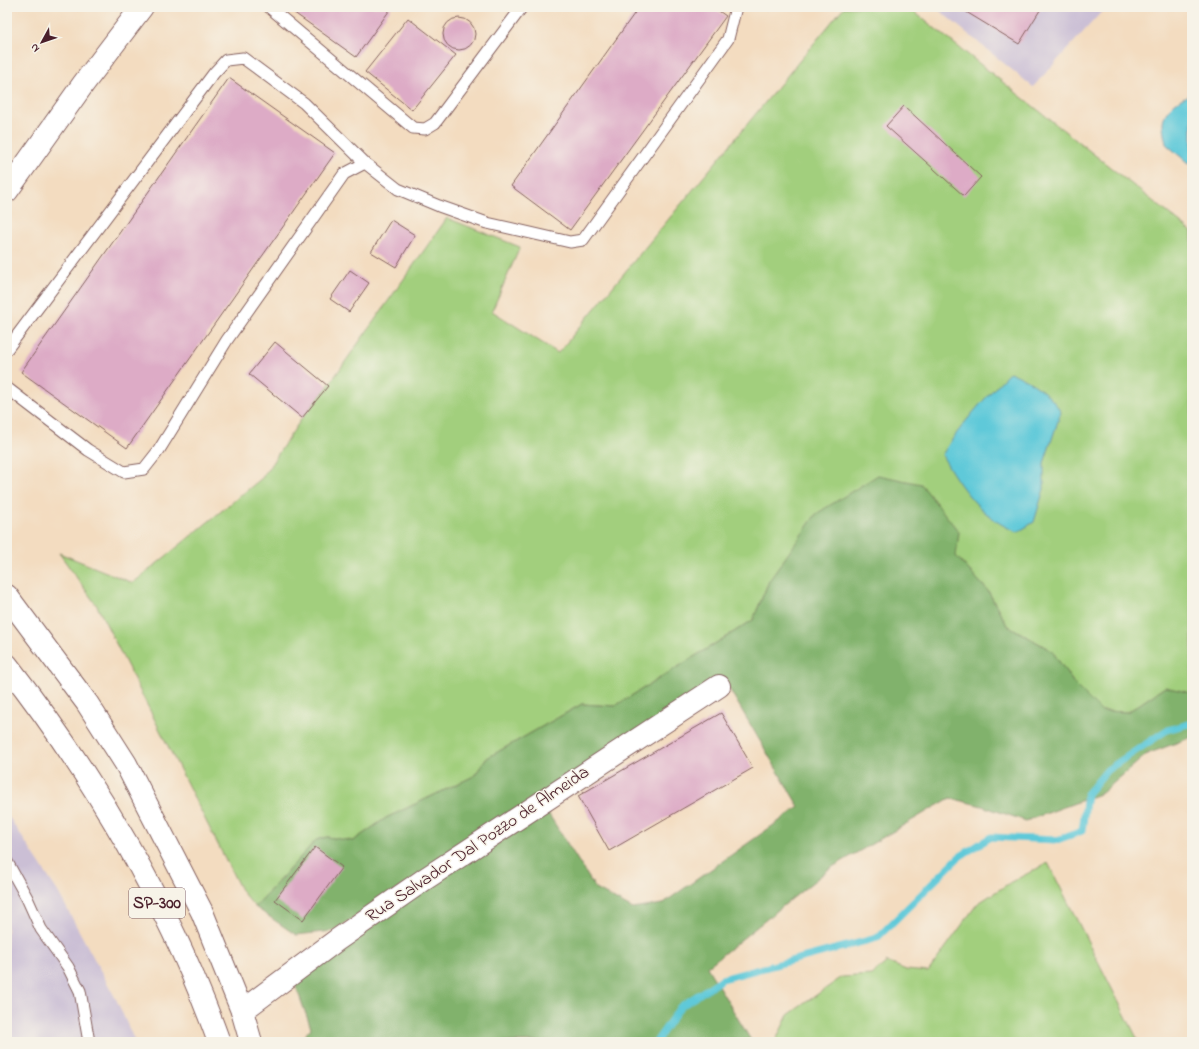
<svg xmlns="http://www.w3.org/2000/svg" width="1199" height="1049" viewBox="0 0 1199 1049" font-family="'Indie Flower',sans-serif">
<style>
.industrial{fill:#cbbfd5}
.green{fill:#a2cf7d;stroke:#767754}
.forest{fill:#81b26c;stroke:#66684c}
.water{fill:#5fc9d9;stroke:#547482}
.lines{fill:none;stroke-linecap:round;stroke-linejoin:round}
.stream{stroke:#5fc9d9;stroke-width:7}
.building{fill:#ddabc6}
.lane-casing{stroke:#85615f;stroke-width:13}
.street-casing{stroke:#85615f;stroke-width:24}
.secondary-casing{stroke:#85615f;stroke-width:24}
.primary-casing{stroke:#85615f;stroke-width:24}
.lane{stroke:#fff;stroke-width:11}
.street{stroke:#fff;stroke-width:22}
.secondary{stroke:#fff;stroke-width:22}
.primary{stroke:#fff;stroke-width:22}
.labels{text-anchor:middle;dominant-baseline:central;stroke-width:3;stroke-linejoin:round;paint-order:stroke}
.shield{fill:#f7f3e8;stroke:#7e5f64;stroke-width:1}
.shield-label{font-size:17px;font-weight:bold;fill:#4a1f2b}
.street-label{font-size:18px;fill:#4a1f2b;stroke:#f7f3e8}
</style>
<rect width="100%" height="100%" fill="#f7f3e8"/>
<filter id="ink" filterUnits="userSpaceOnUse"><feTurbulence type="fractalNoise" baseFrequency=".025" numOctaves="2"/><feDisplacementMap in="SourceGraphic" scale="8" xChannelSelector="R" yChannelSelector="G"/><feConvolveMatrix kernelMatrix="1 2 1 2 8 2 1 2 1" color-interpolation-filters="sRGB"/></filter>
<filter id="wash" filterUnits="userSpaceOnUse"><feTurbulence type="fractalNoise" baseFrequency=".012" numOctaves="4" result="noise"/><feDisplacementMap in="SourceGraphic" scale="16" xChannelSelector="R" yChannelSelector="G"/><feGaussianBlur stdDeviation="0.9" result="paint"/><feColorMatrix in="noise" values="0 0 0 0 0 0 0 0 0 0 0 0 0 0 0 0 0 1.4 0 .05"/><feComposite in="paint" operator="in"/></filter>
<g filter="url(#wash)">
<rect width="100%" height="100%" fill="#f3dcc0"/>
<path class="industrial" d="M935,7H1106L1033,87Z
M7,814L58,892L117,1001L135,1042H7Z"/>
<path class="green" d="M844,7H908L1192,232V695L1165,687L1128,712L1101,711L1075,685L1052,651L1007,625L988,591L956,556L769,581L753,620L615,706L582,704L487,758L474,776L386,818L353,841L327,837L316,840L255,907L242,892L97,606L59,553L133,583L262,478L302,418L328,386L447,218L520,247L492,311L558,353Z
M1048,863L1139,1042H775L788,1015L842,977L871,975L887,962L906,970L928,972L977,904L1011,882Z"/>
<path class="forest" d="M878,475L921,484L959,532L956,556L988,591L1007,625L1052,651L1075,685L1101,711L1128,712L1165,687L1191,693L1192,737L1147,754L1102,793L1026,821L982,806L950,798L829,869L707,967L752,1042H299L311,1028L295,984L430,884L548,813L596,889L633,909L662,904L799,807L724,680L333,931L296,935L255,907L316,840L327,837L353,841L386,818L474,776L487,758L582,704L615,706L753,620L769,581L816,514Z"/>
<path class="water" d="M1192,94V162L1188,163L1166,144C1165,138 1163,132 1163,125C1162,110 1180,98 1192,94Z
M1010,372C1031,381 1050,393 1061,412L1044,463V489L1034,522L1018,532C983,520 959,486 942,455C961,424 985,398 1010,372Z"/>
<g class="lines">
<path class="stream" d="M656,1042L680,1007L722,979L877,938L959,857L991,837L1057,840L1082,831L1087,794L1107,770L1167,730L1192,723"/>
</g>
<g id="blocks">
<path class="building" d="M286,7H392L356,57Z
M639,7H713L726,16L570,230L511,186Z
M958,7H1042L1019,44Z
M408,18L456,55L412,110L365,72Z
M443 34a16 16 0 1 1 32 0a16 16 0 1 1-32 0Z
M229,78L335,153L127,448L21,372Z
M904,106L981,177L964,196L886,126Z
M391,220L415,235L396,267L371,252Z
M350,270L369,283L349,312L330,299Z
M275,342L328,386L302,418L249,374Z
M721,713L753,768L609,851L578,796Z
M315,847L342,867L303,920L275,900Z"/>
</g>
</g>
<g filter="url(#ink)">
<use href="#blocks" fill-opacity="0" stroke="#85615f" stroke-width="1"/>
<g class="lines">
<g class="lane-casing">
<path id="lane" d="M269,7L413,128L425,129L435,123L522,7
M7,349L214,73L226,60L243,58L304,103L365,163
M7,388L88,450L124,472L144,469L159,450L227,340L344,174L365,163L398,189L439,206L487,223L570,242L583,240L728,39L736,7
M7,862L27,898L41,929L68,967L80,991L89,1042"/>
</g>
<g class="street-casing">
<path id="street" d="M242,1011L337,940L425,879L719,686"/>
</g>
<g class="secondary-casing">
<path id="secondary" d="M7,191L84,83L142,7"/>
</g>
<g class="primary-casing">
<path id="primary" d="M7,596L87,703L126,764L202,912L242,1011L251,1042
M7,665C94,776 171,908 219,1042"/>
</g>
<use href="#lane" class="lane"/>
<use href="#street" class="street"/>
<use href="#secondary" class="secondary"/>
<use href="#primary" class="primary"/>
</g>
</g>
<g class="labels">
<rect class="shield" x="129" y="888" width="56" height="30" rx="3"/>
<g class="shield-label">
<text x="157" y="903">SP-300</text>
</g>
<g class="street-label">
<text transform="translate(478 845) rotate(-34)">Rua Salvador Dal Pozzo de Almeida</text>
</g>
</g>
<rect width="1199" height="1049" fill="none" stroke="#f7f3e8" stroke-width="24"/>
<g transform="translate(42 42) rotate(230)" stroke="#f7f3e8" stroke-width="3" paint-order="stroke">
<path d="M0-3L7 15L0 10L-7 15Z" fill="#4a1f2b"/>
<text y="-6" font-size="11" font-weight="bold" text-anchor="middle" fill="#4a1f2b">N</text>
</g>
</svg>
